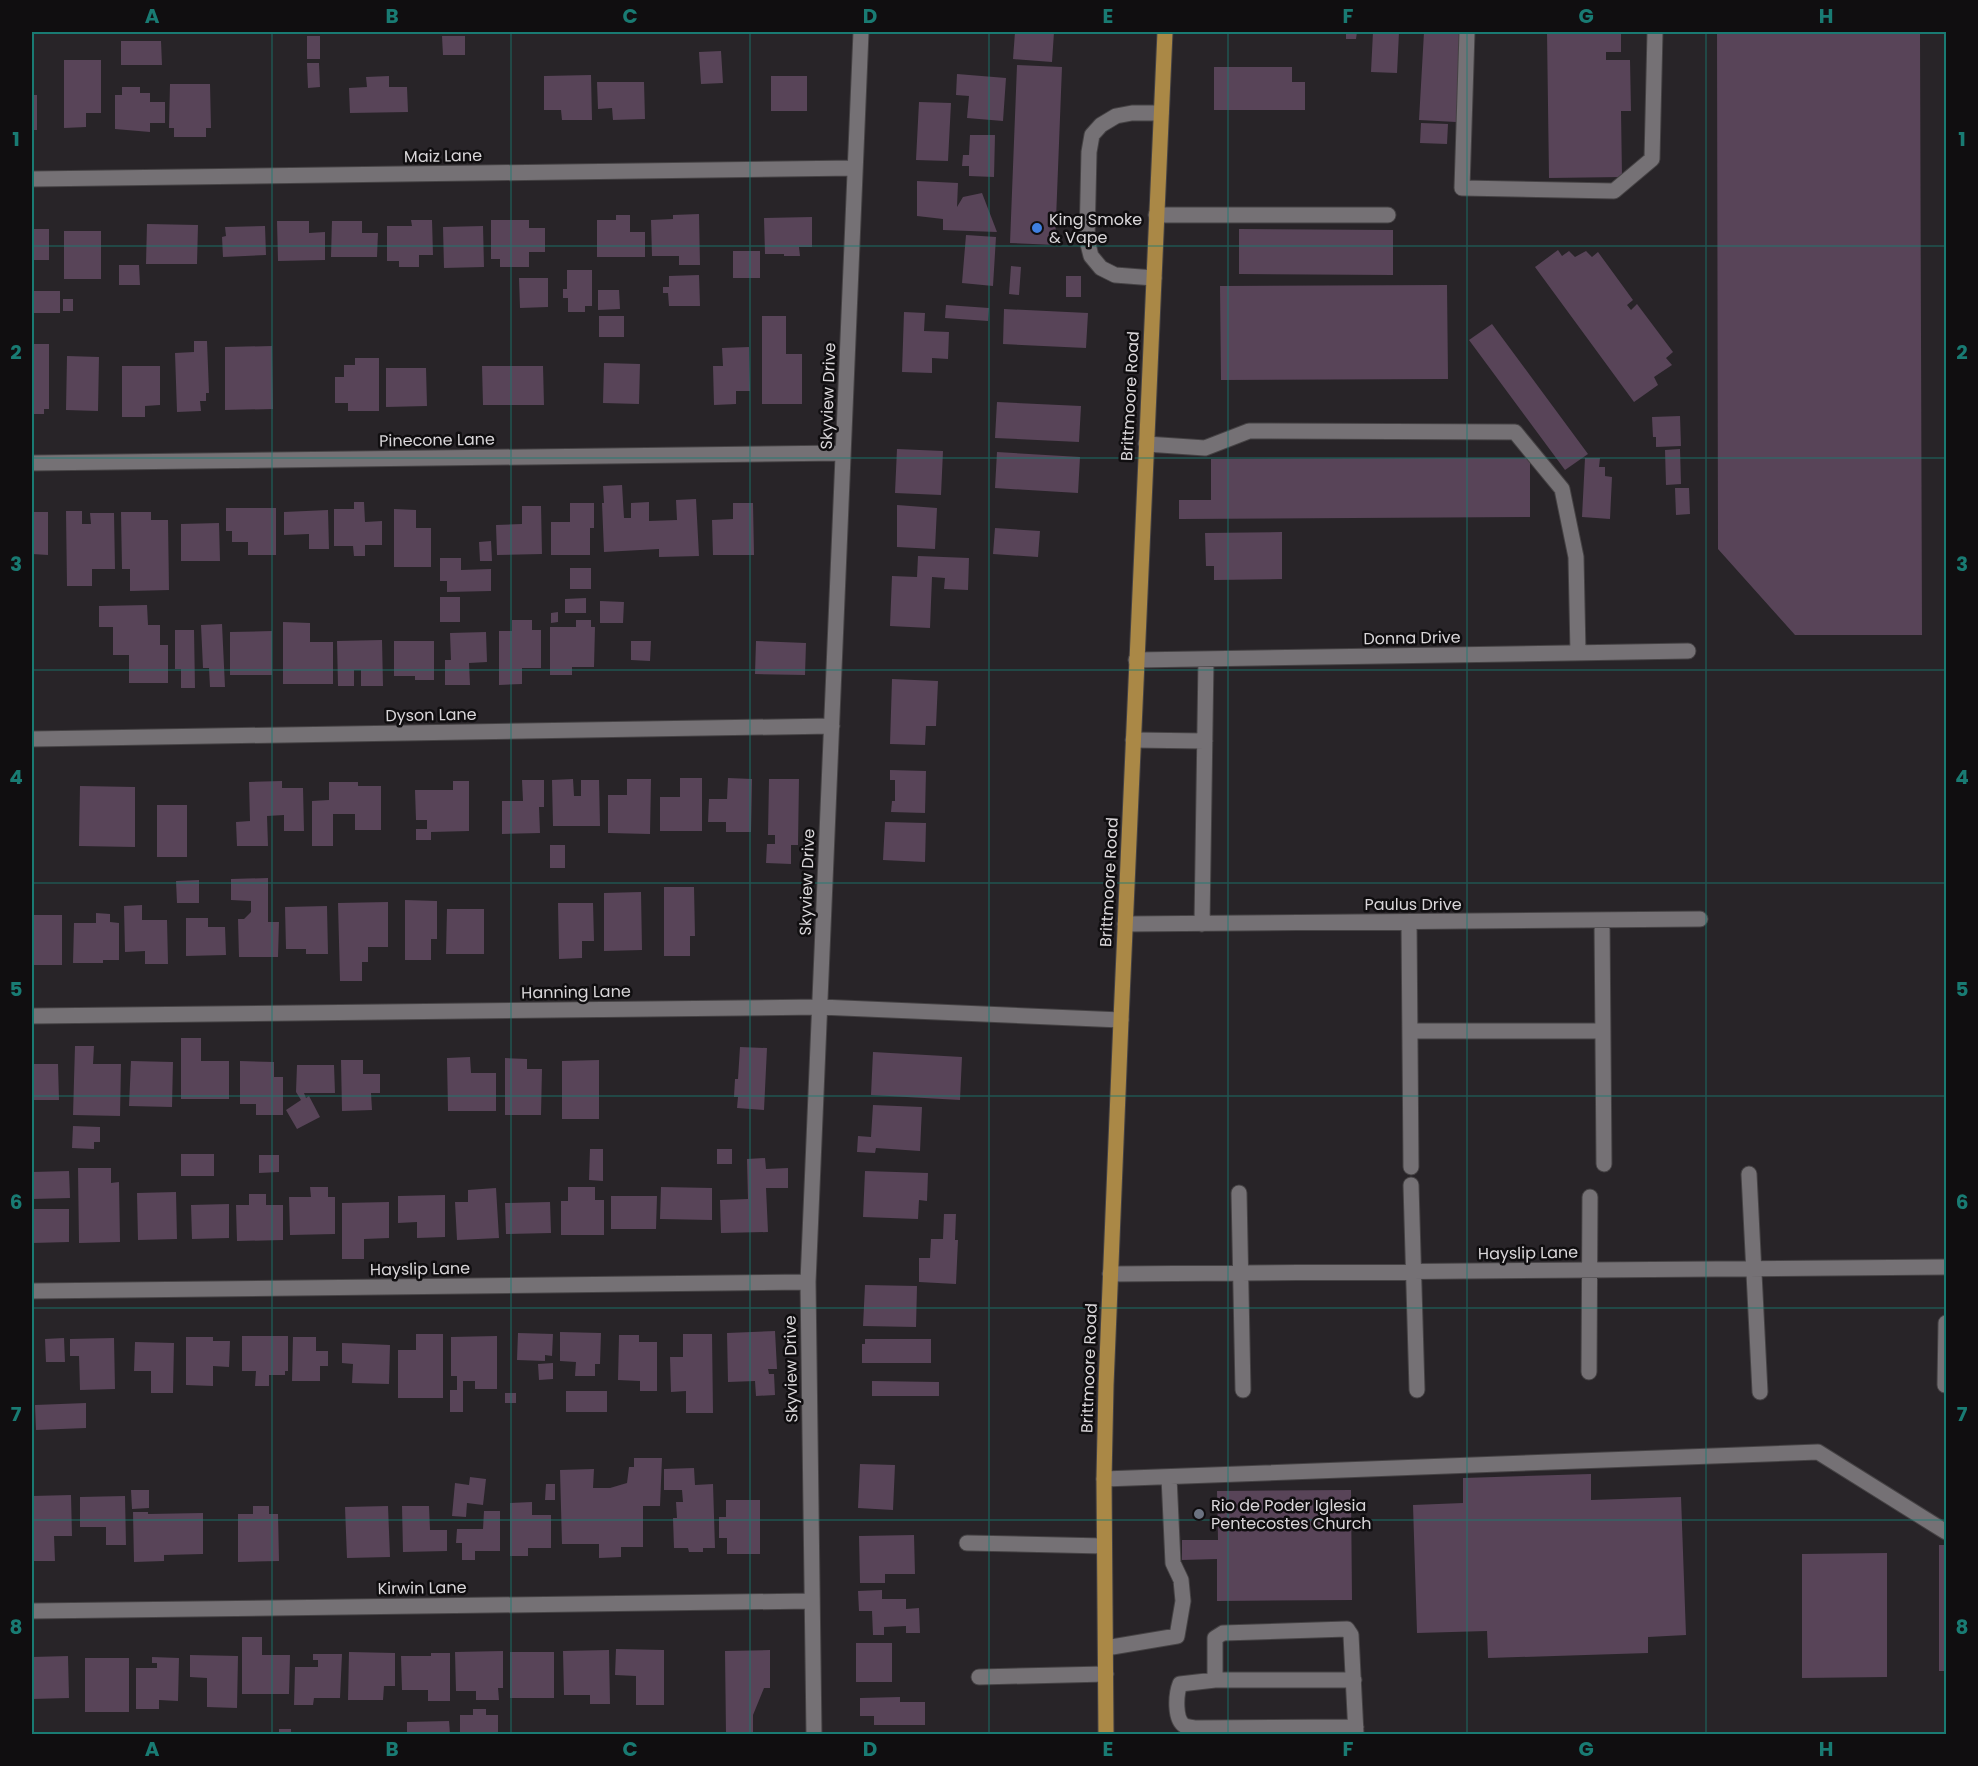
<svg xmlns="http://www.w3.org/2000/svg" width="1978" height="1766" viewBox="0 0 1978 1766" font-family="Poppins,sans-serif">
<style>
.building{fill:#584458}
.lines{fill:none;stroke-linecap:round;stroke-linejoin:round}
.minor-casing{stroke:#454244;stroke-width:17}
.major-casing{stroke:#454244;stroke-width:17}
.minor{stroke:#757175;stroke-width:15}
.major{stroke:#aa8846;stroke-width:15}
.grid{fill:none;stroke:#197b73;stroke-width:1.5;stroke-opacity:0.55}
.shop-dot{fill:#3f7fe0;stroke:#100e10;stroke-width:2}
.worship-dot{fill:#6b7280;stroke:#100e10;stroke-width:2}
.labels{text-anchor:middle;dominant-baseline:central;stroke-width:5;stroke-linejoin:round;paint-order:stroke}
.street-label{font-size:16px;fill:#d9d6d9;stroke:#100e10}
.poi-label{font-size:16px;fill:#d9d6d9;stroke:#100e10;text-anchor:start}
.neatline{fill:none;stroke:#197b73;stroke-width:2}
.grid-label{font-size:20px;text-anchor:middle;font-weight:bold;fill:#197b73}
</style>
<rect width="100%" height="100%" fill="#282428"/>
<path class="building" d="M1015,32H1054L1052,62L1013,59Z
M1198,32H1238V34H1198Z
M1346,32H1357L1356,39H1346Z
M1373,32H1399L1397,73L1371,72Z
M1424,32H1461L1456,122L1419,120Z
M1547,32H1621V52H1606V60H1630L1631,111H1621L1622,177L1549,178Z
M1717,32H1920L1922,635H1795L1718,549Z
M307,36H320V59H307Z
M442,36H465V55H443Z
M121,41H161L162,65H121Z
M721,51L723,83L701,84L699,52Z
M64,60H101V113H86V127L64,128Z
M307,63H319L320,87L308,88Z
M1017,65L1062,67L1055,245L1010,243Z
M1214,67H1292V82H1305V110H1214Z
M957,74L1006,78L1003,121L967,118L969,96L956,95Z
M591,75L592,120H562L561,110H544V76Z
M389,76V87H407L408,112L350,113L349,88L367,87L366,77Z
M771,76H807V111H771Z
M597,82H644L645,119L613,120L612,108L598,109Z
M170,84H210L211,128H206V137H174V128H169Z
M122,87H140V93H150V102H165V123H150V132L115,129V95H122Z
M32,95H37V130H32Z
M919,102L951,103L948,161L916,160Z
M1421,123L1448,124L1447,144L1420,143Z
M970,135H995L994,177L969,176V166H962L963,155H969Z
M917,181L958,183L957,207L963,197L982,193L997,232L943,230V219L917,216Z
M699,214L700,265H679V256H652L651,220L673,219V215Z
M616,215H630V232H645V257H597V220H616Z
M812,217V247H799L800,256H784V254H765L764,218Z
M411,220H432L433,255H419V267H399V261H387V226H412Z
M491,220H529V228H545V252H529V267H500V259H491Z
M277,221H309V233L325,232V260L278,261Z
M332,221H362V233H378L377,257H331Z
M147,224L198,225L197,264H146Z
M265,226L266,255L223,257L222,237L226,236L225,227Z
M483,226L484,267L444,268L443,227Z
M32,229H49V260H32Z
M1239,229L1393,230V275L1239,274Z
M64,231H101V279H64Z
M966,235L996,237L993,286L962,283Z
M1558,250L1562,256L1569,251L1575,257L1586,251L1592,257L1598,252L1633,300L1627,305L1631,310L1637,304L1673,352L1666,358L1672,365L1654,377L1658,385L1634,402L1535,267Z
M733,251H760V278H733Z
M119,265H139L140,285H119Z
M1011,266L1021,267L1019,295L1009,294Z
M567,270H592V306H585V312H568V298H563V289H567Z
M699,275L700,306H669L668,293H663V287H669V276Z
M1066,276H1081V297H1066Z
M519,278H548V307L520,308Z
M1447,285L1448,379L1221,380L1220,286Z
M598,290H619L620,309L598,310Z
M32,291H60V313H34V309H32Z
M63,299H73V311H63Z
M946,305L989,308L988,321L945,318Z
M1004,309L1088,313L1086,348L1003,344Z
M904,312L925,313L924,331L949,332L948,359L932,358V373L902,372Z
M599,316H624V337H599Z
M762,316H786V354H802V404H762Z
M1492,324L1588,454L1565,470L1469,340Z
M194,341H207L209,393H206V401H200L201,411L177,412L175,353L194,352Z
M32,344H49V409H44V414H32Z
M272,346L273,409L225,410V347Z
M749,347L750,391H736V404L714,405L713,366H723L722,348Z
M67,356L99,357L98,411L66,410Z
M355,358H379V411H348V403H335V377H344V365H355Z
M604,363L640,364L639,404L603,403Z
M122,366H160V405L145,406V417H122Z
M482,366H543L544,405H483Z
M386,368H426L427,406L386,407Z
M997,402L1081,406L1079,442L995,438Z
M1680,416L1681,446L1656,447V437H1653L1652,417Z
M897,449L943,451L941,495L895,493Z
M1680,449L1681,484L1666,485L1665,450Z
M997,452L1080,457L1078,493L995,488Z
M1530,458V517L1179,519V500H1211V459Z
M1585,458H1600L1599,467H1605V476L1612,477L1610,519L1582,517Z
M622,485L624,518H631V503L649,502V521L677,520L676,500L696,499L699,556L659,557V549L604,552L602,503H604L603,486Z
M1675,488H1689L1690,514L1676,515Z
M354,502H364L365,522L382,521V545H365V556H354L353,546H334V509H354Z
M570,503H594V528H590V555H551V522H570Z
M733,503H753L754,555H713L712,520L733,519Z
M897,505L937,508L935,549L897,547Z
M522,506H541L542,554L497,555L496,525L522,524Z
M226,508H276V555H248V542H232V531H226Z
M394,509L416,510V528H431V567H394Z
M328,510L329,549H309V534L284,535V512Z
M66,511H82V524H91L90,513H114L115,569H92V586H67Z
M32,512H48V555L32,554Z
M121,512H151V520H168L169,590L130,591V569H122Z
M219,523L220,561H181V524Z
M995,528L1040,531L1038,557L993,554Z
M1282,532V579L1214,580V566H1206L1205,533Z
M491,541L492,561H480L479,542Z
M918,556L969,558L968,590L944,589L945,578L932,577L930,628L890,626L892,576L917,577Z
M440,558H461V570L491,569V591L447,592V581H440Z
M570,568H591V589H570Z
M440,597H460V622H440Z
M586,598V613H565V599Z
M600,601L624,602L623,623H600Z
M147,605L148,625H160V645H168V683H129V655H113V627H99V606Z
M558,612V622L551,623V613Z
M512,620H532V630H541V668H522V684L499,685V631H512Z
M576,620H591V627H595L594,667H572V675H550V627H576Z
M283,622L310,623V642H333V684H283Z
M222,624L225,687H210L209,668H203L201,625Z
M175,630H194L195,688H181V669H175Z
M272,631V675H230V632Z
M486,632L487,662L469,663L470,685H445V660H451L450,633Z
M382,640L383,686H361V670H354V686H338L337,641Z
M394,641H434V680H415V676H394Z
M631,641H651L650,661L631,660Z
M756,641L806,643L805,675L755,674Z
M892,679L938,681L936,726H926L925,745L890,744Z
M890,770L926,771L925,813L891,812L892,801H895V780H890Z
M680,778H702V831H660V797H680Z
M728,778L752,779L751,832H726V822H708L709,799H727Z
M573,779L574,796H581V780H599L600,826H553L552,780Z
M627,779H651L650,834L608,833V795H627Z
M769,779H799L798,845H791V864L766,863L767,844H775V835H768Z
M522,780H544V807H539L540,833L502,834V801H523Z
M282,781V788H303L304,831H284V815L267,816L268,846H237L236,822L250,821L249,782Z
M453,781H469V831L431,832V840H416V829H427V820H416L415,790H453Z
M329,782H358V786H381V830H355V814H333V846H312V801L329,800Z
M80,786L135,787V847L79,846Z
M157,805H187V857H157Z
M885,822L926,823L925,862L883,860Z
M550,845H565V868H550Z
M268,878V922H279L278,957H239L238,919H244L251,912V901L231,900V879Z
M199,880V903H177L176,881Z
M664,887H694L695,936H690V956H664Z
M641,892L642,950L604,951V893Z
M405,900L437,901V939H431V960H405Z
M388,902V947H368V962H362V981H340L338,903Z
M558,903H593L594,941H582V958L559,959Z
M142,905V920H167L168,964H145V951L125,952L124,906Z
M327,906L328,954H306V949H286L285,907Z
M447,909H484V954H446Z
M96,913L110,914V922L119,923V960H103V963H73L74,923H96Z
M32,915H62V965H32Z
M186,918H208V927H225L226,955L186,956Z
M181,1038H201V1061H229V1099H181Z
M75,1046H94L93,1064H121L120,1116L73,1115Z
M740,1047L767,1048L764,1110L737,1108L738,1097H734L735,1079H738Z
M873,1052L962,1057L960,1100L871,1095Z
M470,1057L471,1073H496V1111H448L447,1058Z
M505,1058L527,1059V1069H542L541,1115H505Z
M341,1060H363V1074H380V1093H371L372,1110L342,1111Z
M599,1060V1119H562V1061Z
M131,1061L173,1062L172,1107L129,1106Z
M240,1061L274,1062V1077H283V1115H256V1104H240Z
M32,1064H58L59,1100H32Z
M297,1065H334L335,1093H304L306,1098L309,1096L320,1117L297,1129L286,1110L301,1100L296,1092Z
M873,1105L922,1107L920,1151L876,1148L875,1153L857,1152L858,1136L871,1137Z
M73,1126L100,1127V1142H94V1149L72,1148Z
M590,1149H603V1181L589,1180Z
M717,1149H732V1164H717Z
M181,1154H214V1176H181Z
M259,1155H279V1172L259,1173Z
M765,1158L766,1169L788,1168V1188H766L768,1232L721,1233L720,1200L748,1199L747,1159Z
M78,1168H111V1183L119,1182L120,1242L79,1243Z
M69,1171L70,1198L32,1199V1172Z
M865,1171L928,1173L927,1201L919,1200L918,1219L863,1217Z
M310,1187H328V1197H335V1234L290,1235L289,1197H311Z
M568,1187H595V1200H604V1235H561V1201H568Z
M661,1187L712,1188V1220L660,1219Z
M496,1188L499,1238L457,1240L455,1202H468V1190Z
M176,1192L177,1239L138,1240L137,1193Z
M249,1194H266V1205H283V1240L237,1241L236,1205H249Z
M445,1195V1237L417,1238V1222L398,1223V1196Z
M611,1196H657L656,1229H611Z
M389,1202V1238L364,1239V1259H342V1203Z
M550,1202L551,1233L506,1234L505,1203Z
M229,1204V1238L192,1239L191,1205Z
M32,1209H69V1242L32,1243Z
M944,1214H956L955,1240H958L956,1284L919,1282V1258H930L931,1239H943Z
M865,1285L917,1286L916,1327L863,1326Z
M775,1331L777,1369H768L769,1374H774L775,1395L756,1396L755,1381L728,1382L727,1333Z
M560,1332L601,1333L600,1364H595V1376H575L576,1362L560,1361Z
M518,1333L553,1334L552,1356L545,1355V1361L517,1360Z
M416,1334H443V1398H398V1350H416Z
M683,1334H712L713,1413H686V1391L671,1392L670,1357H683Z
M619,1335H639V1342H657V1391H640V1381L618,1380Z
M242,1336H288V1371H285V1375H269V1386H255L256,1371H242Z
M497,1336V1389H475V1381H463V1412H450V1390H457V1376H451V1337Z
M186,1337H213V1341H230L229,1367L213,1366V1386L186,1385Z
M293,1337H316V1351H328V1366H320V1381H292Z
M64,1338L65,1362H46L45,1339Z
M114,1338L115,1389L80,1390L79,1356H70V1339Z
M865,1339H931V1363H862V1344H865Z
M135,1342L174,1343L173,1393H151V1371H134Z
M342,1343L390,1345L389,1384L352,1383L353,1364L342,1363Z
M553,1363V1379L539,1380L538,1364Z
M872,1381L939,1382V1396H872Z
M566,1391H607V1412H566Z
M505,1393H516V1403H505Z
M86,1403V1428L36,1430L35,1405Z
M634,1458H662L660,1506H643V1547H621V1557L599,1558V1544H562L560,1470L594,1469L593,1488H610L627,1483L629,1467H634Z
M860,1464L895,1465L893,1510L858,1508Z
M694,1468L695,1485L713,1484L715,1548H703V1552H689L688,1548H674L673,1518H677L676,1502H683L682,1490H664V1469Z
M1591,1474V1500L1681,1497L1686,1635L1648,1637V1653L1488,1658L1487,1631L1417,1633L1413,1505L1463,1503V1478Z
M470,1477L486,1479L483,1505L467,1503L466,1517L452,1516L455,1483L469,1485Z
M546,1484H555V1500H545Z
M131,1490H149V1508L132,1509Z
M1351,1490L1352,1600L1217,1601V1559L1182,1560V1540H1218L1217,1491Z
M71,1495L72,1536H54L55,1561H32V1496Z
M125,1496L126,1545H106V1527H80V1497Z
M726,1500H760V1554H727V1538H719V1517H726Z
M532,1502V1515H551V1548H528V1556H510V1503Z
M253,1506H269V1514H278L279,1561L238,1562V1514H253Z
M388,1506L390,1557L347,1558L345,1507Z
M402,1506H429L430,1530H447V1551L403,1552Z
M484,1511H500V1551H475V1560H462V1543H456L457,1529H483Z
M133,1512H148V1514L203,1513V1554L164,1555V1561L134,1562Z
M914,1535L915,1574H885V1583H860L859,1536Z
M1939,1545H1946V1671H1939Z
M1887,1553V1677L1802,1678V1554Z
M882,1590V1599H906V1609L919,1608L920,1633H906V1626L884,1627V1635H873L872,1611H859L858,1591Z
M242,1637H262V1655H290L289,1694H242Z
M856,1643H892V1682H856Z
M616,1649L664,1650V1705H636V1676L615,1675Z
M609,1650L610,1704H590V1695H564L563,1651Z
M770,1650V1688H764L753,1715V1734H726L725,1651Z
M503,1651V1688H498L499,1700H476V1691H456L455,1652Z
M349,1652L395,1653V1686H384L383,1700H348Z
M510,1652H554V1698H510Z
M431,1653H450V1701H428V1690H402L401,1656H431Z
M313,1654H342L340,1698H314L313,1705H294L295,1667H318V1660H313Z
M190,1655L238,1656L237,1708L207,1707V1678L190,1677Z
M68,1656L69,1698L32,1699V1657Z
M152,1657L179,1658L178,1701L159,1700V1709H136V1668H157V1663H152Z
M85,1658H129V1712H85Z
M900,1697V1702H925V1725H874V1716H860V1698Z
M473,1709H486V1715H498V1734H460V1715H473Z
M449,1721L450,1734H407V1722Z
M279,1729H291V1734H279Z"/>
<g class="lines">
<g class="minor-casing">
<path id="minor" d="M1467,32L1462,188L1614,191L1652,159L1655,32
M32,179L855,168
M1156,215H1388
M1154,278L1115,275L1101,268L1091,256L1087,240L1089,152L1092,135L1101,125L1116,116L1132,113H1161
M1146,444L1205,448L1249,431L1515,432L1562,489L1576,557L1578,653
M32,463L843,453
M1136,660L1688,651
M32,739L832,726
M1133,740L1205,741
M1602,920L1604,1164
M1409,922L1411,1167
M1125,924L1700,919
M1202,924L1206,659
M32,1016L820,1007L1121,1020
M1410,1031H1603
M1749,1174L1760,1392
M1411,1185L1417,1390
M1239,1193L1243,1390
M1110,1274L1946,1267
M32,1291L808,1282
M1589,1372L1590,1197
M1945,1385L1946,1323
M1104,1479L1818,1452L1946,1532
M967,1543L1104,1546
M32,1611L812,1601
M1106,1648L1177,1636L1183,1601L1181,1580L1173,1563L1169,1477
M979,1677L1106,1674
M1215,1680L1180,1684C1176,1694 1174,1720 1185,1726C1188,1727 1191,1727 1195,1728L1356,1727
M1354,1680H1215V1638L1223,1633L1347,1629L1351,1635L1356,1734
M814,1734L808,1282L861,32"/>
</g>
<g class="major-casing">
<path id="major" d="M1106,1734L1104,1479L1106,1385L1121,1020L1165,32"/>
</g>
<use href="#minor" class="minor"/>
<use href="#major" class="major"/>
</g>
<path class="grid" d="M272,32V1734M511,32V1734M750,32V1734M989,32V1734M1228,32V1734M1467,32V1734M1706,32V1734M32,246H1946M32,458H1946M32,670H1946M32,883H1946M32,1096H1946M32,1308H1946M32,1520H1946"/>
<circle class="shop-dot" cx="1037" cy="228" r="6"/>
<circle class="worship-dot" cx="1199" cy="1514" r="6"/>
<g class="labels">
<g class="street-label">
<text transform="translate(443 156) rotate(-1)">Maiz Lane</text>
<text transform="translate(828 396) rotate(-88)">Skyview Drive</text>
<text transform="translate(1130 396) rotate(-87)">Brittmoore Road</text>
<text transform="translate(437 440) rotate(-1)">Pinecone Lane</text>
<text transform="translate(1412 638) rotate(-1)">Donna Drive</text>
<text transform="translate(431 715) rotate(-1)">Dyson Lane</text>
<text transform="translate(807 882) rotate(-88)">Skyview Drive</text>
<text transform="translate(1109 882) rotate(-87)">Brittmoore Road</text>
<text x="1413" y="904">Paulus Drive</text>
<text transform="translate(576 992) rotate(-1)">Hanning Lane</text>
<text transform="translate(1528 1253) rotate(-1)">Hayslip Lane</text>
<text transform="translate(420 1269) rotate(-1)">Hayslip Lane</text>
<text transform="translate(1089 1368) rotate(-88)">Brittmoore Road</text>
<text transform="translate(791 1369) rotate(-91)">Skyview Drive</text>
<text transform="translate(422 1588) rotate(-1)">Kirwin Lane</text>
</g>
<g class="poi-label">
<text x="1049" y="219">King Smoke<tspan x="1049" dy="18">&amp; Vape</tspan></text>
<text x="1211" y="1505">Rio de Poder Iglesia<tspan x="1211" dy="18">Pentecostes Church</tspan></text>
</g>
</g>
<rect width="1978" height="1766" fill="none" stroke="#100e10" stroke-width="66"/>
<rect x="33" y="33" width="1912" height="1700" class="neatline"/>
<g class="grid-label">
<text x="152" y="23">A</text>
<text x="392" y="23">B</text>
<text x="630" y="23">C</text>
<text x="870" y="23">D</text>
<text x="1108" y="23">E</text>
<text x="1348" y="23">F</text>
<text x="1586" y="23">G</text>
<text x="1826" y="23">H</text>
<text x="16" y="146">1</text>
<text x="1962" y="146">1</text>
<text x="16" y="359">2</text>
<text x="1962" y="359">2</text>
<text x="16" y="571">3</text>
<text x="1962" y="571">3</text>
<text x="16" y="784">4</text>
<text x="1962" y="784">4</text>
<text x="16" y="996">5</text>
<text x="1962" y="996">5</text>
<text x="16" y="1209">6</text>
<text x="1962" y="1209">6</text>
<text x="16" y="1421">7</text>
<text x="1962" y="1421">7</text>
<text x="16" y="1634">8</text>
<text x="1962" y="1634">8</text>
<text x="152" y="1756">A</text>
<text x="392" y="1756">B</text>
<text x="630" y="1756">C</text>
<text x="870" y="1756">D</text>
<text x="1108" y="1756">E</text>
<text x="1348" y="1756">F</text>
<text x="1586" y="1756">G</text>
<text x="1826" y="1756">H</text>
</g>
</svg>
